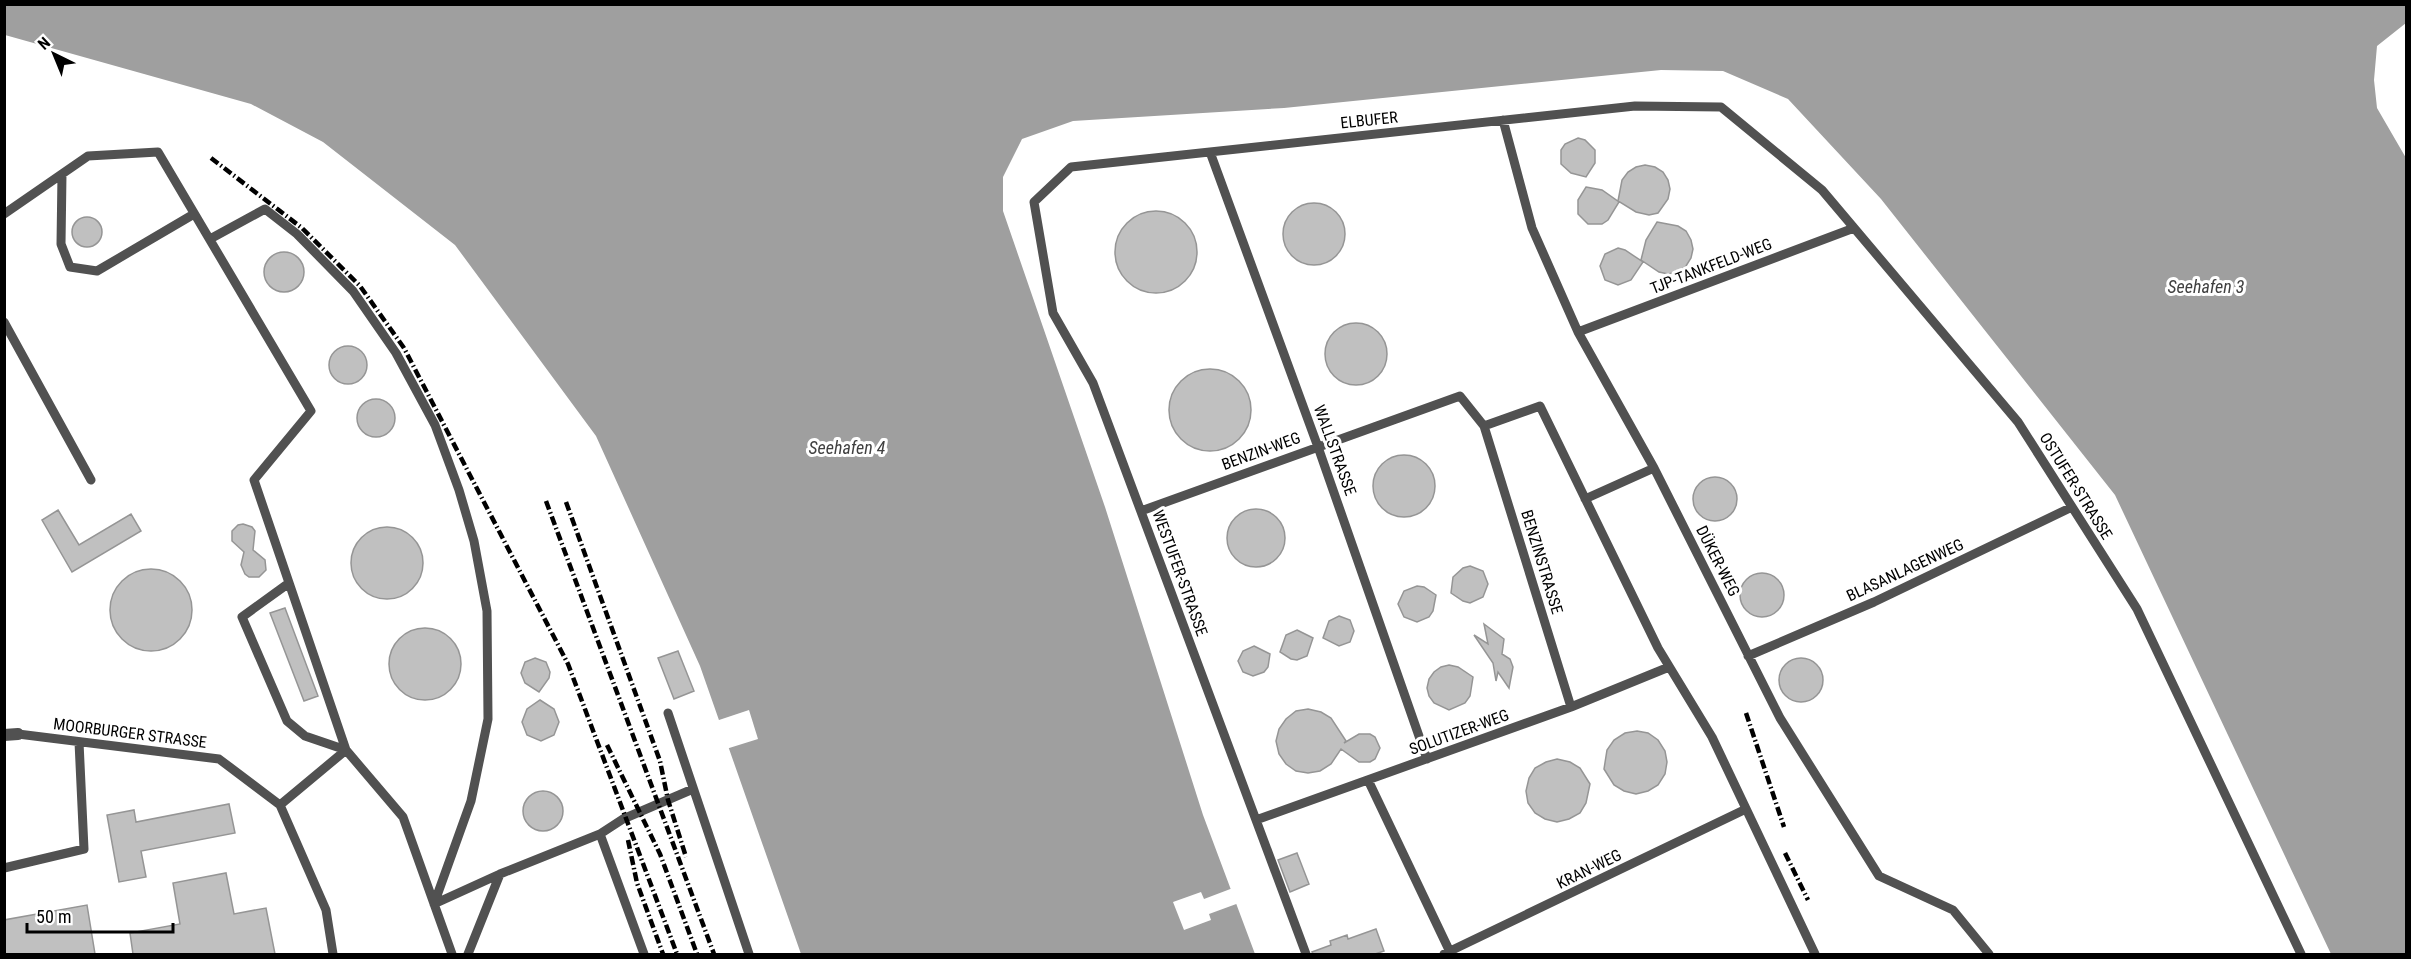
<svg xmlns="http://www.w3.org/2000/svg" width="2411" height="959" viewBox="0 0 2411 959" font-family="'Roboto Condensed',sans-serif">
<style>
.water{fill:#9f9f9f}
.pier{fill:#fff}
.building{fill:#c0c0c0;stroke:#959595;stroke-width:1.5}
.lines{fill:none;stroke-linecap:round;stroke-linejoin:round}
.lane{stroke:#515151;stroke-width:9}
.street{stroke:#515151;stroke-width:12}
.rail{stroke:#000;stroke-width:4.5;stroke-dasharray:9 3 1.5 3;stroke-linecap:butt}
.labels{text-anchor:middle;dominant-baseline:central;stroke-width:6;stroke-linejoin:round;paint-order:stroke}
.street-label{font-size:16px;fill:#000;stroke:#fff}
.water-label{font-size:18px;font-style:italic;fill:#404040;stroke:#fff}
</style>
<rect width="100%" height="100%" fill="#fff"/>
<path class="water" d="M4,5H2406V23L2377,46L2374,80L2377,108L2406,158V954H2331L2115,495L1881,199L1788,99L1723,71L1661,70L1284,108L1073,121L1022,139L1003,177V211L1105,507L1203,815L1255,954H801L700,666L596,436L455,245L323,142L251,104L5,35Z"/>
<path class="pier" d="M749,710L758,739L726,749L716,721Z
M1233,888L1239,903L1209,914L1211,920L1184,930L1173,902L1201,892L1204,899Z"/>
<path class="building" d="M1578,138L1585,140L1595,150V163L1586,177L1571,173L1561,164V150L1565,144Z
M1645,165L1655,167L1663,172L1668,180L1670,189L1668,199L1658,213L1649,215L1636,212L1618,201L1622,180L1628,172L1636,167Z
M1586,187L1602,190L1619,202L1608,220L1602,224H1588L1578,214V200Z
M1283 234a31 31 0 1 1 62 0a31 31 0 1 1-62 0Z
M1115 252a41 41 0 1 1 82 0a41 41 0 1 1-82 0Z
M72 232a15 15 0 1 1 30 0a15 15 0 1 1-30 0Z
M1657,222L1678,226L1686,231L1691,240L1693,249L1691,258L1686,266L1678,272L1668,274L1659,272L1641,260L1646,240Z
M1618,248L1625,250L1643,262L1631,280L1618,285L1605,280L1600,266L1605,254Z
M264 272a20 20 0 1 1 40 0a20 20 0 1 1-40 0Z
M1325 354a31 31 0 1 1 62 0a31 31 0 1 1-62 0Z
M329 365a19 19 0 1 1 38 0a19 19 0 1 1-38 0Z
M1169 410a41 41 0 1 1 82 0a41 41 0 1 1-82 0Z
M357 418a19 19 0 1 1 38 0a19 19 0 1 1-38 0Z
M1373 486a31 31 0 1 1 62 0a31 31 0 1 1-62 0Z
M1693 499a22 22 0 1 1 44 0a22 22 0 1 1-44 0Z
M1227 538a29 29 0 1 1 58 0a29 29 0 1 1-58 0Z
M58,510L79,545L131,514L141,531L72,572L42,520Z
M243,524L252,527L255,531L253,550L265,560L266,570L259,577H249L245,574L241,565L244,552L232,541V531L238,525Z
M351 563a36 36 0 1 1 72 0a36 36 0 1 1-72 0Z
M1470,566L1483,571L1488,584L1483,597L1470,603L1463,601L1451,593L1453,577L1463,568Z
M110 610a41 41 0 1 1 82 0a41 41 0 1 1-82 0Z
M1740 595a22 22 0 1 1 44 0a22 22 0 1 1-44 0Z
M1417,586L1424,587L1436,595L1433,611L1429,617L1417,622L1404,617L1398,604L1404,591Z
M285,608L318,696L304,701L270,613Z
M1339,616L1350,620L1354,631L1350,642L1339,646L1323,638L1329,621Z
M1484,624L1504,639L1502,654L1510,659L1513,667L1509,688L1498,672L1496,681L1493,663L1474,635L1488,644Z
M389 664a36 36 0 1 1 72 0a36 36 0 1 1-72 0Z
M1297,630L1313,638L1307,656L1297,660L1291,659L1280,652L1286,635Z
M1254,646L1270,654L1268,667L1264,672L1253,676L1243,672L1238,661L1243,651Z
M678,651L694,691L674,699L658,658Z
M535,658L546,662L550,672L549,678L539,692L525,683L521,673L525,662Z
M1779 680a22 22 0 1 1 44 0a22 22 0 1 1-44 0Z
M1449,665L1458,667L1473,677L1470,696L1465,703L1449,710L1434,703L1429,696L1427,688L1429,679L1434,672L1441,667Z
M540,700L554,709L559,722L554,735L541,741L527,735L522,722L527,709Z
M1308,709L1321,712L1331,718L1346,741L1344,743L1359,734H1370L1375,737L1380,748L1375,759L1370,762H1359L1341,749L1331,764L1320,771L1308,773L1296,771L1286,764L1279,754L1276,741L1279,729L1286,719L1296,711Z
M1637,731L1648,733L1658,740L1665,751L1667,762L1665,774L1658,785L1648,791L1636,794L1624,791L1614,785L1604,769L1607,750L1614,740L1625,733Z
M1557,759L1570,762L1580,768L1590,784L1586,803L1580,813L1569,819L1557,822L1545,819L1535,813L1528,803L1526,791L1529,778L1535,768L1546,762Z
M523 811a20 20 0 1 1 40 0a20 20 0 1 1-40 0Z
M229,804L235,833L141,851L146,877L119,882L107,815L134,810L136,822Z
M1297,853L1309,884L1290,892L1278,860Z
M226,873L234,914L266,908L275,954H133L130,933L180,924L173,883Z
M87,905L95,954H4V920Z
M1376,929L1384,951L1375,954H1313L1312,952L1331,945L1330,941L1347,935L1348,939Z"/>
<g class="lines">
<path class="lane" d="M1503,120L1532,228L1578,332L1654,468L1780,718L1879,876L1953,910L1989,954
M1210,152L1318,447L1427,759
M62,174L61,244L70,267L97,271L194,214
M4,214L88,156L158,152L311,411L254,480L346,750L280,805
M210,239L265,209L297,234L353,291L396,353L435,425L459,490L474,541L487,611L488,719L471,801L434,904
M4,322L91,480
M1578,332L1854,228
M1484,426L1540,406L1658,648L1712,737L1815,954
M1585,499L1654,468
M1141,511L1460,396L1484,426L1571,707
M289,583L242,617L287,721L305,736L346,750L403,817L452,954
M1748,656L1874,602L2072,507
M668,713L749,954
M18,734L219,759L280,805L326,910L333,954
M1368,780L1450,952
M1256,820L1571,707L1669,667
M600,834L644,954
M4,868L84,849L79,742
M434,904L500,874L600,834L623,819L693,789
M468,954L500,874
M1306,954L1093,383L1053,313L1034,202L1071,167L1635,106L1721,107L1822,190L2018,422L2137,609L2301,954
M1444,954L1746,809"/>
<path class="street" d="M4,735L18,734"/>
<path class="rail" d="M211,158L302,228L360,286L404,348L568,664L677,954
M546,501L714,954
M566,502L660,761L668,800L686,857
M1746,713L1784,827
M607,745L660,854L697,954
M628,840L637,883L663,954
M1785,853L1808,900"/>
</g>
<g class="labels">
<g class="street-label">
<text transform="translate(1369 120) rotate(-6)">ELBUFER</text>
<text transform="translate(1711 266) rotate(-21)">TJP-TANKFELD-WEG</text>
<text transform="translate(1335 450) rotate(70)">WALLSTRASSE</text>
<text transform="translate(1261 451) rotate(-20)">BENZIN-WEG</text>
<text transform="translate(2076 486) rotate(58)">OSTUFER-STRASSE</text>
<text transform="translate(1718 561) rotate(63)">DÜKER-WEG</text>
<text transform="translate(1542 562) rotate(73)">BENZINSTRASSE</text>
<text transform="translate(1905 570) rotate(-25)">BLASANLAGENWEG</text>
<text transform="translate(1180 573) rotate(70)">WESTUFER-STRASSE</text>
<text transform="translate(1459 732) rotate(-20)">SOLUTIZER-WEG</text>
<text transform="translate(130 733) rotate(7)">MOORBURGER STRASSE</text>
<text transform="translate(1589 869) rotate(-26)">KRAN-WEG</text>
</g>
<g class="water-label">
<text x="2206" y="286">Seehafen 3</text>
<text x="847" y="447">Seehafen 4</text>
</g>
</g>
<rect width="2411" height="959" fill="none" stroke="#000000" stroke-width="12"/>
<g transform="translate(54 54) rotate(317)" stroke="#ffffff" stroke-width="4.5" paint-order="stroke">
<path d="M0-4.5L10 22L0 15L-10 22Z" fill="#000000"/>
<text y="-9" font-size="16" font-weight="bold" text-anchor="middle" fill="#000000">N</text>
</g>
<path d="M27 923v9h146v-9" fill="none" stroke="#000000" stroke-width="3"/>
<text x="36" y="923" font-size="18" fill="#000000" stroke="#ffffff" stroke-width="4.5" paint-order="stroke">50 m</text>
</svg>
